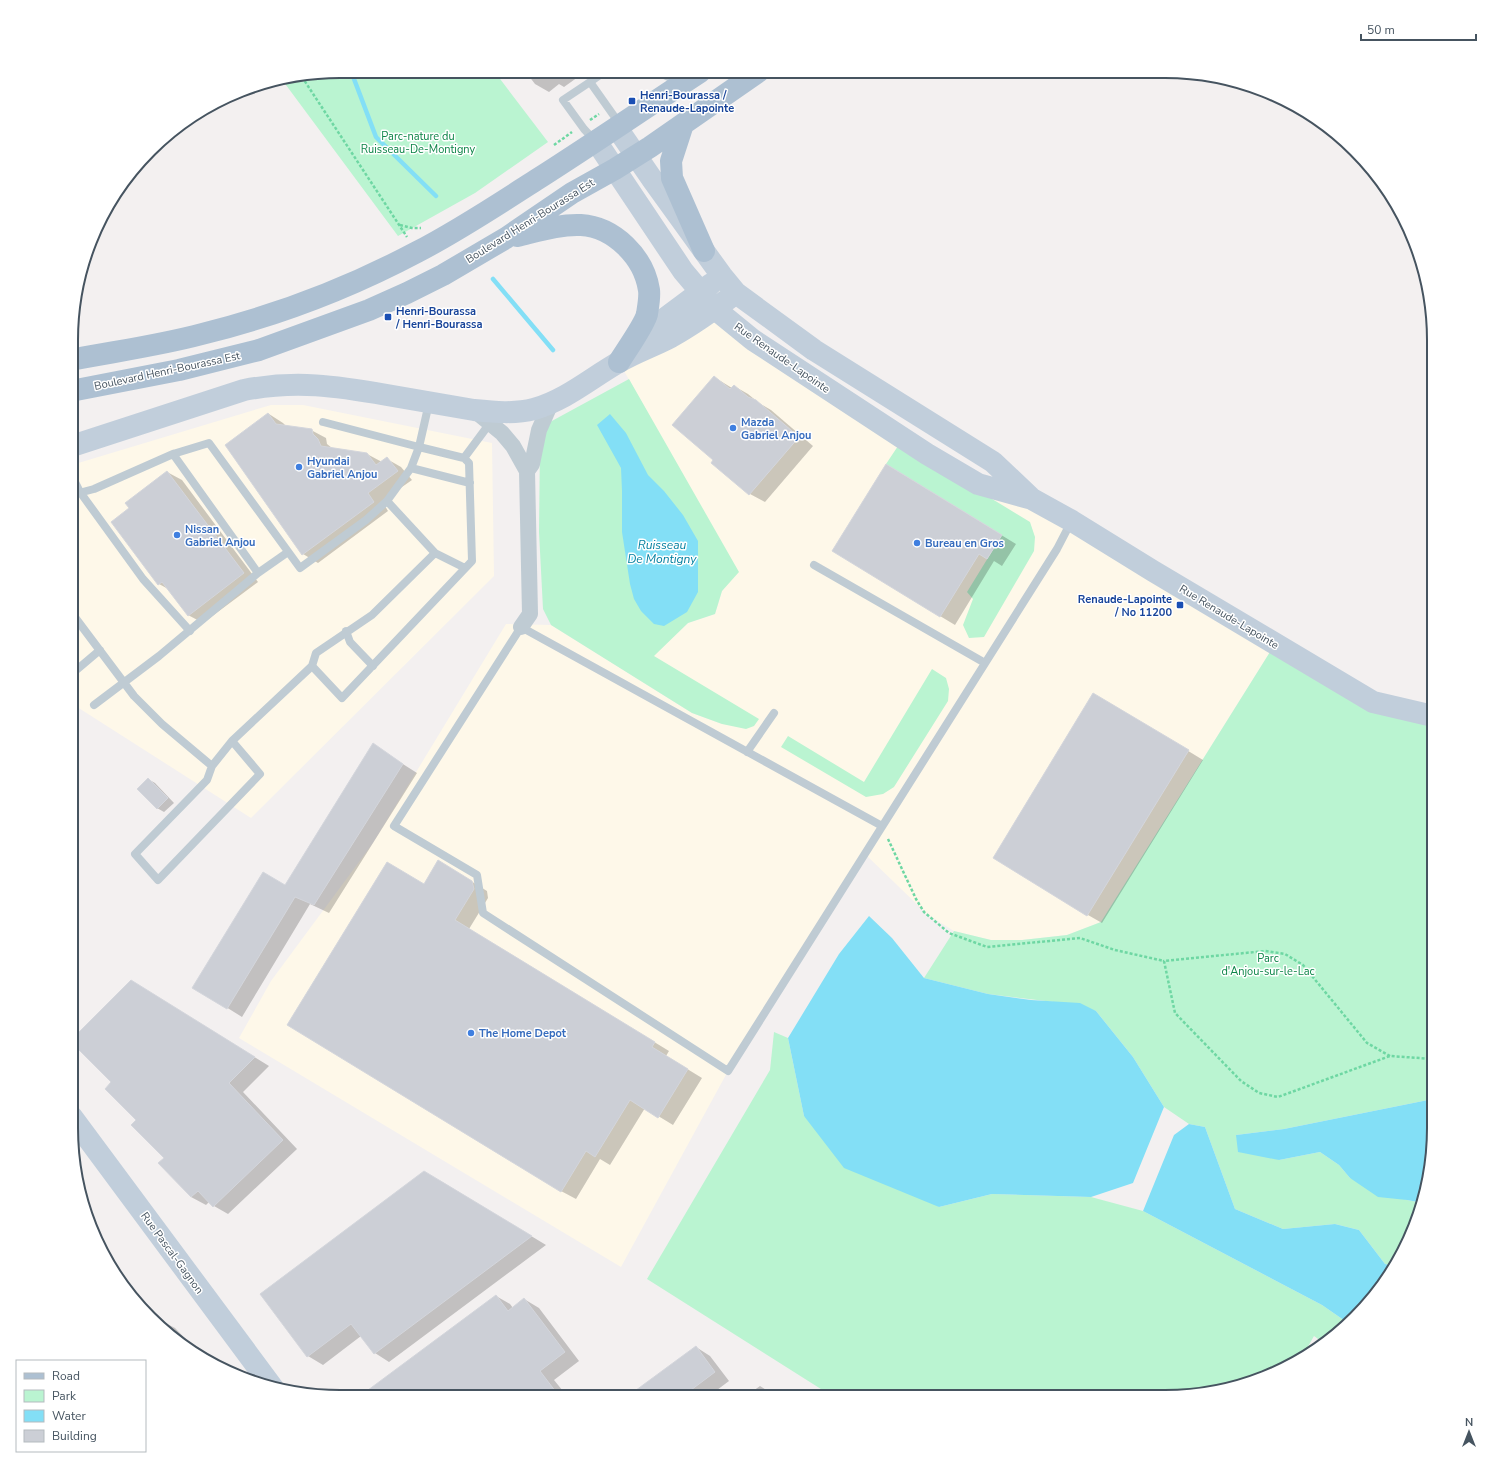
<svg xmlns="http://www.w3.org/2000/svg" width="1505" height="1468" viewBox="0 0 1505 1468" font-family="'Nunito Sans',sans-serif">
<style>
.commercial{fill:#fef8e9}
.green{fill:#baf4d1}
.water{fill:#83dff6}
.shadow{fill:#0003}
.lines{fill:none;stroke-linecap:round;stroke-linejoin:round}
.stream{stroke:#83dff6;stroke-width:4.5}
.building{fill:#cccfd6;stroke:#d4d6dc}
.path{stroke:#6ed7a3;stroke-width:2.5;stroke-dasharray:3 2;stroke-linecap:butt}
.lane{stroke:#bfcbd3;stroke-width:8}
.street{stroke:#bfcbd3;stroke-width:16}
.secondary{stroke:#c1cedb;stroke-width:22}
.primary{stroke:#adc0d2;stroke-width:22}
.transit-dot{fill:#1a4fb4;stroke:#fff;stroke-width:1.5}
.shop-dot{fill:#3f7fe0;stroke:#fff;stroke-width:1.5}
.labels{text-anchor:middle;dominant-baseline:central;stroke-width:3;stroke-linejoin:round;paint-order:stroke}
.transit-label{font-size:11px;font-weight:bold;fill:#164399;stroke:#fff;text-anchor:start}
.park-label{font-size:11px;fill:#0d8548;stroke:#fff}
.street-label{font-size:11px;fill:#465460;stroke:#fff}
.shop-label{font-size:11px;font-weight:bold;fill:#366cbe;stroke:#fff;text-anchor:start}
.water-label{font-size:12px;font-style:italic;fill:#0380a0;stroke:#fff}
.rim{fill:none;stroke:#465460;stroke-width:2}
</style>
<rect width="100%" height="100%" fill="#f3f0f0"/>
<path class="commercial" d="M715,309L799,371L1275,644L1101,922L1067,935L1022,940H991L954,931L928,915L865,854L728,1071L621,1267L239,1038L271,981L373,843L506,624L551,625L692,713L722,724L758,719L653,656L688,623L715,614L722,591L738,572L619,362Z
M271,405H303L492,443L494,576L251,818L74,705L75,464Z"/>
<path class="green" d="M340,71H494L548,142L475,193L398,236L283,81Z
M629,379L739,572L722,591L715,614L688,623L654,656L759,719L754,726L746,729L722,724L692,713L551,625L543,609L539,532L540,445L550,422Z
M900,443L1030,522L1035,537L1034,551L984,637L969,638L963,625L973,599L967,592L1002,535L886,464Z
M1275,644L1373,702L1433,716V1099L1284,1129L1236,1135L1279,1160L1320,1152L1339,1165L1350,1178L1407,1200L1423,1203L1406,1247L1393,1266L1385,1264L1359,1230L1335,1224L1283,1229L1235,1209L1205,1127L1189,1124L1164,1107L1133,1057L1096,1011L1054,1002L988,994L924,978L954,931L991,940H1022L1067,935L1101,922Z
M932,669L946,678L949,689L948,701L894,787L883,794L866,797L781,747L788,736L864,782Z
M774,1032L788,1038L804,1116L939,1207L992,1194L1091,1197L1143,1211L1322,1305L1348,1323L1325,1344L1314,1336L1302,1357L1267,1377L1182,1396H832L647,1279L770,1070Z"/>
<path class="water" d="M610,414L626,433L648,475L664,491L683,515L698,541V592L687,612L664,626L654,624L641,611L634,599L630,584L622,532V491L621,468L597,425Z
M869,916L892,938L924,978L988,994L1031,1000L1080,1003L1096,1011L1133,1057L1164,1107L1133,1183L1091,1197L992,1194L939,1207L844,1168L804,1116L788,1038L839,954Z
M1433,1099V1145L1425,1197L1423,1203L1407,1200L1378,1197L1350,1178L1339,1165L1320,1152L1279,1160L1238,1152L1236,1135L1284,1129Z
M1189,1124L1205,1127L1235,1209L1283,1229L1335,1224L1359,1230L1385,1264L1393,1266L1367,1305L1348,1323L1322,1305L1143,1211L1174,1135Z"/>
<path class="shadow" d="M525,71L585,72L564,87L559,84L549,92L535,84Z
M714,377L732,388L734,386L748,394L759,403L771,410L813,446L765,502L750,494L713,463L715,460Z
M269,414L283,423L286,426L311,430L326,438L327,444L332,448L367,454L382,462L387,459L401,467L412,480L382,501L388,511L318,563L303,554L226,446Z
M167,472L182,480L258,582L203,623L188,615L170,590L159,584Z
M901,474L1016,544L1002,566L994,561L955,625L940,616Z
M1108,702L1203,760L1102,923L1088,915Z
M373,745L417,773L329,913L310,904L242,1017L194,987L286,886Z
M148,779L155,783L174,803L164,812L157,808Z
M453,870L487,891L488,898L469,929L669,1051L666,1056L702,1078L673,1125L645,1108L610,1165L600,1159L576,1199L561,1191L424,885Z
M146,990L269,1066L243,1092L297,1149L228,1214L214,1206L210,1201L206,1205L191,1197L112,1082Z
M439,1180L546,1245L389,1362L375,1353L361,1336L323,1365L308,1356L261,1294Z
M496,1296L510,1304L513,1308L524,1299L539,1308L579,1361L554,1380L567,1396H362Z
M160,1320L175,1328L199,1353L198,1354L176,1341L158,1323Z
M696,1347L710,1356L729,1381L709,1396H630Z
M760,1386L774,1395L776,1396H746Z"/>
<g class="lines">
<path class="stream" d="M351,71L376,137L436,196
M493,279L553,350"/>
</g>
<path class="building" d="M714,376L730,389L734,385L748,397L756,400L799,437L749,495L711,463L713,460L672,425Z
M268,413L276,424L312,429L313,434L318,439L321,446L367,453L376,465L387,457L398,471L368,493L374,502L302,555L225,445Z
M886,464L1002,535L987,559L979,554L940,617L832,551Z
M167,471L244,573L188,616L162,582L158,585L111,522L129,508L125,503Z
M1093,693L1189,750L1087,916L993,858Z
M373,743L403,764L314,905L295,897L227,1009L192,988L263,872L285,885Z
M148,778L168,798L157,809L137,789Z
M438,860L472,881L474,889L455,920L655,1042L652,1047L688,1069L658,1118L630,1100L595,1157L586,1151L561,1192L287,1025L387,862L424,884Z
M131,980L255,1057L229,1083L283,1140L213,1207L198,1191L191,1197L158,1163L164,1158L131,1125L136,1120L105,1089L111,1082L72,1043V1039Z
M424,1171L532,1236L374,1354L351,1324L307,1357L260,1294Z
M496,1295L508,1311L524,1298L565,1352L540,1371L559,1396H360Z
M696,1346L715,1372L683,1396H628Z"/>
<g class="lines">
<path class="path" d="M302,77L407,237
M590,120L599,114
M554,145L572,132
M400,225L412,228H421
M888,839L916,899L924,912L949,933L987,947L1080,938L1115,950L1164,961
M1390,1056L1367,1043L1303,965L1285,954L1265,951L1164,961L1175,1013L1241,1081L1259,1093L1278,1097L1390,1056L1433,1059"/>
<path class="lane" d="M658,72L671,78L678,86
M590,82L604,72
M595,141L584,129L563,100L590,82L614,116L617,126
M173,454L258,573
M464,458L490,423
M411,468L470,483
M75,482L80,492L143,579L190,631
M75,494L94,489L173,454L209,443L300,568L366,520L387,501
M435,553L465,568
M814,565L985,663
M74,616L134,696L162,724L212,766
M346,631L350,642L373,666
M312,666L316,653L372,615L435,553L387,501L411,468L419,447L323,422
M74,672L100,650
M94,705L159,656L258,573L288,552
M232,741L260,774L158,880L135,854L207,780L212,766L232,741L312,666L342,698L472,561L469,463L464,458L419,447L429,403
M747,752L774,713
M882,826L521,627L394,826L477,875L483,913L728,1071L1057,549L1071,522"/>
<path class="street" d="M474,410L502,433L513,446L527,471L530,614L521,627
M527,471L532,464L539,430L551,403"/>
<path class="secondary" d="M617,128L652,179L722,276L736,293L814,350L993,462L1030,497
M596,141L683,271L715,309L753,340L927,454L978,484L1032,499L1072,521L1153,571L1373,702L1433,716
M631,349L660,322L711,284
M75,445L244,390C296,380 336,386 387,395C416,400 445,405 474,410C494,412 515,414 534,409C566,400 591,378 619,362C636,352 654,346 671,337C694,324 715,309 736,293
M72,1117L273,1388"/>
<path class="primary" d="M683,124L671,161L672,178L704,251
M517,236C538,231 560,224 581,225C614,227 644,257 649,290C650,297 648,307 647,314C645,324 625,352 619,362
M76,359C118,351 161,345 202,334C275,316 351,287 417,252C458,231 497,205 536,180C591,145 645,108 700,72
M76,390L179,370L259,350L369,310L407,293L443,275L506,238L572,193L615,169L650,147L758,72"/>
</g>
<g class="transit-dot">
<rect x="628" y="97" width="8" height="8" rx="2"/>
<rect x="384" y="313" width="8" height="8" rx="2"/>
<rect x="1176" y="601" width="8" height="8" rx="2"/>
</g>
<g class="shop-dot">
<circle cx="733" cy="428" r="4"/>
<circle cx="299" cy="467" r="4"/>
<circle cx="177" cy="535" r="4"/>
<circle cx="917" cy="543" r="4"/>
<circle cx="471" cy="1033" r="4"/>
</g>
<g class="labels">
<g class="transit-label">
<text x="640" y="95">Henri-Bourassa /<tspan x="640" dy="13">Renaude-Lapointe</tspan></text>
<text x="396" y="311">Henri-Bourassa<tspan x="396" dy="13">/ Henri-Bourassa</tspan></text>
<text x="1172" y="599" text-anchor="end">Renaude-Lapointe<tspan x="1172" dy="13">/ No 11200</tspan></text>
</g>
<g class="park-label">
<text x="418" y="136">Parc-nature du<tspan x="418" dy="13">Ruisseau-De-Montigny</tspan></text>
<text x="1268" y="958">Parc<tspan x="1268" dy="13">d'Anjou-sur-le-Lac</tspan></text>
</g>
<g class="street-label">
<text transform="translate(530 221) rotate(-32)">Boulevard Henri-Bourassa Est</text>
<text transform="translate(782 358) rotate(35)">Rue Renaude-Lapointe</text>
<text transform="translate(167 371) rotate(-12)">Boulevard Henri-Bourassa Est</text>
<text transform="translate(1229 617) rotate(31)">Rue Renaude-Lapointe</text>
<text transform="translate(172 1253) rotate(54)">Rue Pascal-Gagnon</text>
</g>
<g class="shop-label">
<text x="741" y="422">Mazda<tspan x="741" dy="13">Gabriel Anjou</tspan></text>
<text x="307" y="461">Hyundai<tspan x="307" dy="13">Gabriel Anjou</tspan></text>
<text x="185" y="529">Nissan<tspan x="185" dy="13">Gabriel Anjou</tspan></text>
<text x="925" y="543">Bureau en Gros</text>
<text x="479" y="1033">The Home Depot</text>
</g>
<g class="water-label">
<text x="662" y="545">Ruisseau<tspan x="662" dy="14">De Montigny</tspan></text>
</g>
</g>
<path d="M0 0H1505V1468H0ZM340 78H1165A262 262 0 0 1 1427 340V1128A262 262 0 0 1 1165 1390H340A262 262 0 0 1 78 1128V340A262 262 0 0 1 340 78Z" fill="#fff" fill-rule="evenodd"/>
<path class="rim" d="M340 78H1165A262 262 0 0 1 1427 340V1128A262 262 0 0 1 1165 1390H340A262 262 0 0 1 78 1128V340A262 262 0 0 1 340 78Z"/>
<rect x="16" y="1360" width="130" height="92" fill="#ffffff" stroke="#b5bbbf"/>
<rect x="24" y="1373" width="20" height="6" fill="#adc0d2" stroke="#b5bbbf"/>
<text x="52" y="1380" font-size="12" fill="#465460">Road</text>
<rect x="24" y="1390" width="20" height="12" fill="#baf4d1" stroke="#b5bbbf"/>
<text x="52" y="1400" font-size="12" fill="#465460">Park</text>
<rect x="24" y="1410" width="20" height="12" fill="#83dff6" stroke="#b5bbbf"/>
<text x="52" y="1420" font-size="12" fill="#465460">Water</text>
<rect x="24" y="1430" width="20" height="12" fill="#cccfd6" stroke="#b5bbbf"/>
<text x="52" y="1440" font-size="12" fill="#465460">Building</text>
<g transform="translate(1469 1432)" stroke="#ffffff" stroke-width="3" paint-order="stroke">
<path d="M0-3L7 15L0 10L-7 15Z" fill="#465460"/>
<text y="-6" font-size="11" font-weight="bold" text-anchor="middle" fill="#465460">N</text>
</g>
<path d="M1361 34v6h115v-6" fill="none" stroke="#465460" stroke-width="2"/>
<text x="1367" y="34" font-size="12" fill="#465460" stroke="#ffffff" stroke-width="3" paint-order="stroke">50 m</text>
</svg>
